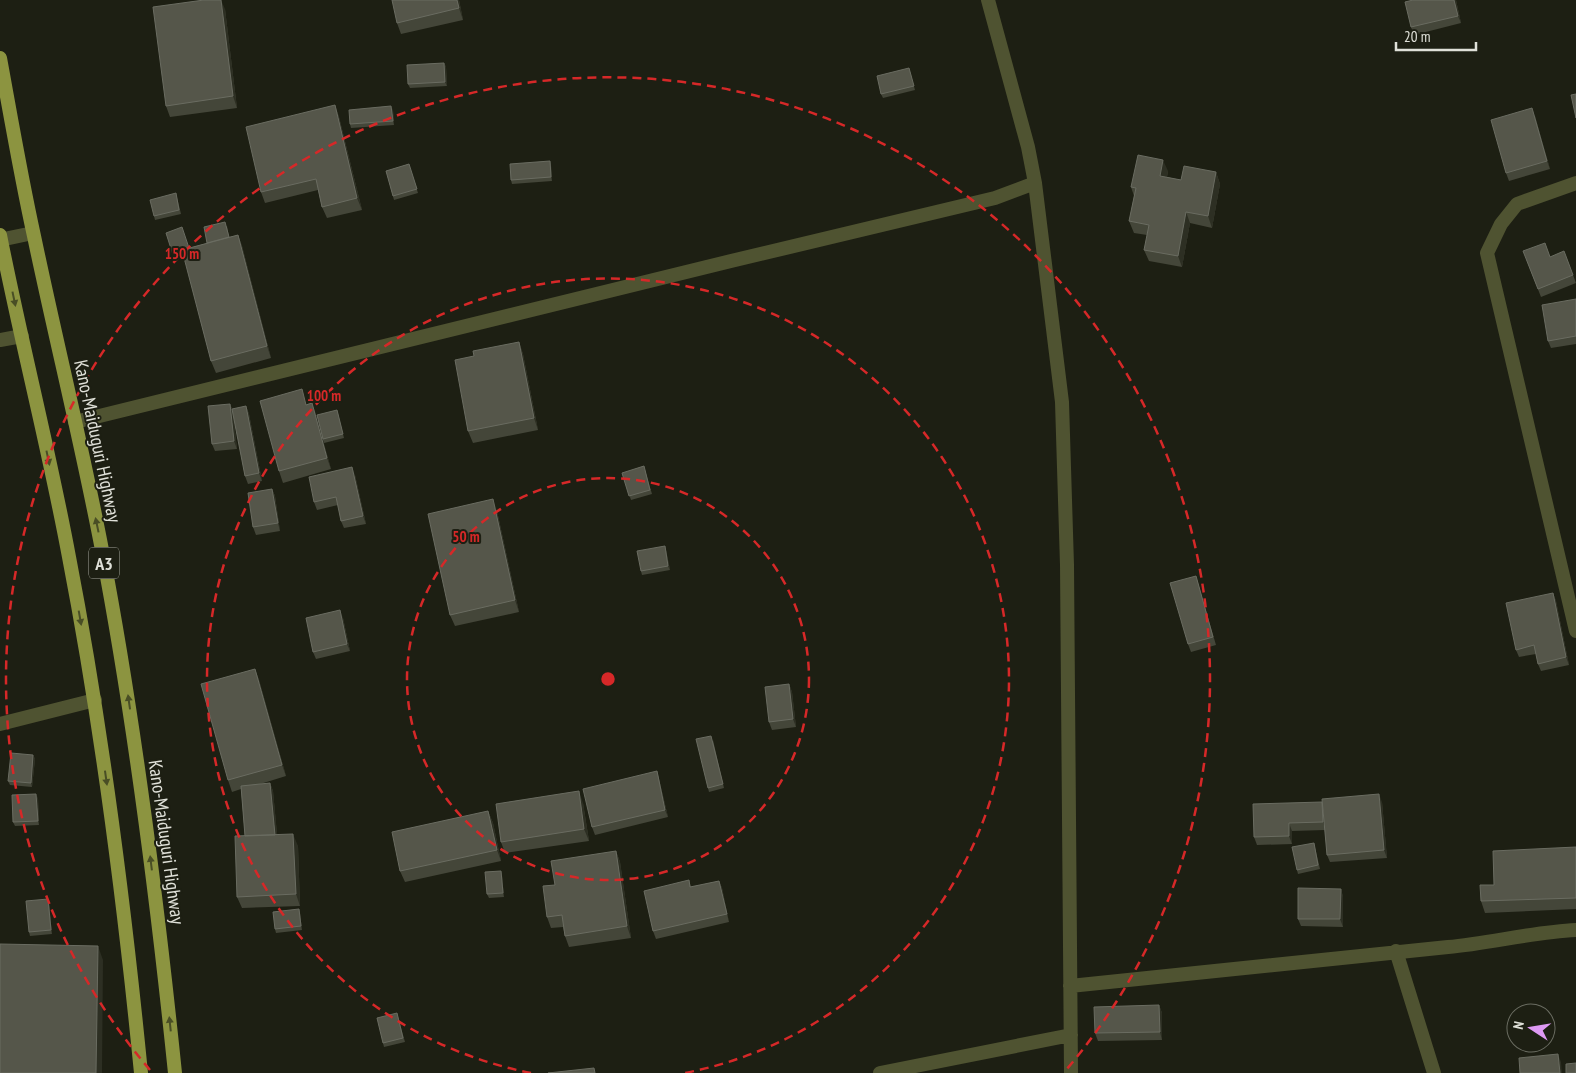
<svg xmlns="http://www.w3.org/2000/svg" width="1576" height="1073" viewBox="0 0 1576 1073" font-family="'PT Sans Narrow',sans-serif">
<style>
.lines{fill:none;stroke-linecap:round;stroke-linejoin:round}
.service{stroke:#4f5331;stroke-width:14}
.minor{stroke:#4f5331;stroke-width:14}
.trunk{stroke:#8c9440;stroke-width:14}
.wall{fill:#444639}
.shaded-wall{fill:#2d2f23}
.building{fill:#55564a;stroke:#6a6c61}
.oneway{fill:#494e25}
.ring{fill:none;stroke:#d62828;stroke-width:2.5;stroke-dasharray:9 6}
.labels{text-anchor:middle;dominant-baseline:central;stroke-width:4;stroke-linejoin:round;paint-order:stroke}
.shield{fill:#1d1f13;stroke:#a6a79e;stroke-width:1}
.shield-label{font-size:18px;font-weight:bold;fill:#e0e1d9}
.street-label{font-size:19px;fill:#e0e1d9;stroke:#1d1f13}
.centre{fill:#d62828;stroke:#1d1f13;stroke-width:2.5}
.ring-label{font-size:15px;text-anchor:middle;font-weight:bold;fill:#d62828;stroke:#1d1f13;stroke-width:4;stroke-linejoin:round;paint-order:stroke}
</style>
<rect width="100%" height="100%" fill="#1d1f13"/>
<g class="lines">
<path class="service" d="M0,340L22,336
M0,724L95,700"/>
<path class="minor" d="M988,0L1028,147L1035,183L1062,402L1067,565L1071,1073
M1576,183L1517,204L1501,224L1487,253L1576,631
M0,240L33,233
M75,422L731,261L995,198L1035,183
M1396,951L1434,1073
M1070,986C1196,972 1322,959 1448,947C1491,943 1533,932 1576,930
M880,1073L1071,1035"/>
<path class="trunk" d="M0,58C11,118 21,177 34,236C56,341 82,445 102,550C135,723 157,898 175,1073
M0,235C21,342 49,449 69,557C102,728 124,900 141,1073"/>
</g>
<path class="wall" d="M459,0L463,20L401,34L397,23Z
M1413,0H1456L1461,23L1414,35L1411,27Z
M225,9L237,108L170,117L166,106Z
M444,63L446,67L447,86L410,88L408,84Z
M909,68L915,90L883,98L881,94Z
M335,105L339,117L362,210L327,218L322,207L318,190L265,203L261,192Z
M393,110L394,125L351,128L350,124Z
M1535,116L1550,169L1509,181L1506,173Z
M550,161L551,165L552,181L512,184L511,180Z
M409,164L418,193L394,200L386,171Z
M1168,171L1167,177L1181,180L1216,172L1220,184L1212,228L1190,223L1182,267L1149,261L1144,250L1147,235L1134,233L1129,221L1134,196L1131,187Z
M176,193L181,214L155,220L154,216Z
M227,226L229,237L238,235L242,246L271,358L216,373L211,361L184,256L175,259L166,233L189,248L207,243Z
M1550,257L1573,275L1576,283L1541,297L1526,259Z
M1576,299V344L1551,348L1548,341Z
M519,342L523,354L538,430L473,443L468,431L474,356Z
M312,403L321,435L337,410L344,438L324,443L323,441L331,469L283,483L279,471L307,404Z
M230,404L233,411L246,406L249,414L262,481L248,484L245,476L233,414L237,449L215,451L212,444Z
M645,470L652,494L631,500L622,473Z
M355,475L366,524L344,528L341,521L338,505L317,510L314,502Z
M272,489L275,496L280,531L256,535L253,527Z
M497,511L519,612L455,626L450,615Z
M666,550L670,570L642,575L641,571Z
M1196,576L1216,645L1191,652L1188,644Z
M1553,593L1556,601L1569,665L1541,671L1538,664L1536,654L1519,657L1516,650Z
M343,618L350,651L316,659L313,652Z
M255,669L259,680L286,776L257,785L270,783L273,791L277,835L298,846L300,906L242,908L237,897L245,836L241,789L232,792L228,780Z
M789,684L792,692L796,727L772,730L769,722Z
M713,740L724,788L709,792L708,788Z
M33,755L35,759L32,787L10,785L8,781Z
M657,771L659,779L668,817L595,835L592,827Z
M38,798L39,825L15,826L13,822Z
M1382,802L1387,858L1330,862L1327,855L1325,830L1292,831V844L1257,845L1254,837L1323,805Z
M583,803L589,841L505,853L501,842Z
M488,811L493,823L501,861L405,882L400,871Z
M1314,843L1320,869L1298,874L1297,870Z
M1576,847V909L1485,913L1481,901L1494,885Z
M616,851L620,862L631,938L569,947L565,936L563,927L551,928L547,917Z
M501,871L502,875L504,897L489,898L487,894Z
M689,880L691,887L719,881L722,888L729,922L656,939L653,931Z
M1341,889L1343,897V927L1301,926L1298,919Z
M49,903L52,934L30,936L29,932Z
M300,913L302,930L276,933L275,929Z
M1159,1005L1162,1013V1040L1098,1041L1095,1033Z
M397,1013L405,1042L384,1047L383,1043Z"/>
<path class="shaded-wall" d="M221,0L225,9L237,108L233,96Z
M457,0H459L463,20L459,8Z
M1454,0H1456L1461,23L1458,16Z
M444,63L446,67L447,86L445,82Z
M335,105L339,117L362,210L357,198Z
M391,106L393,110L394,125L393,121Z
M1532,108L1535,116L1550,169L1547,161Z
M1163,160L1168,171L1165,188L1160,176Z
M550,161L551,165L552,181L551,177Z
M1216,172L1220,184L1212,228L1208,216Z
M1186,212L1190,223L1182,267L1178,256Z
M238,235L242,246L271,358L267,346Z
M519,342L523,354L538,430L534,418Z
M312,403L316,414L331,469L327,458Z
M230,404L233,412L237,449L234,441Z
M246,406L249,414L262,481L259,473Z
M352,467L355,475L366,524L363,516Z
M272,489L275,496L280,531L278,523Z
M493,499L497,511L519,612L515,600Z
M665,546L666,550L670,570L668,566Z
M1553,593L1556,601L1569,665L1566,657Z
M340,610L343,618L350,651L347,644Z
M255,669L259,680L286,776L282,765Z
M789,684L792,692L796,727L793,719Z
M33,755L35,759L32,787L31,783Z
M657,771L659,779L668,817L665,810Z
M270,783L273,791L278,843L275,835Z
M579,791L583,803L589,841L584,829Z
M36,794L38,798L39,825L38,821Z
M1379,794L1382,802L1387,858L1384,850Z
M1322,802L1325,810V830L1323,822Z
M488,811L493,823L501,861L497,850Z
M1289,823L1292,831V844L1289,836Z
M293,834L298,846L300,906L296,894Z
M616,851L620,862L631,938L627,926Z
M501,871L502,875L504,897L503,893Z
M719,881L722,888L729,922L727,914Z
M1341,889L1343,897V927L1340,919Z
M48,899L49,903L52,934L51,930Z
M299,909L300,913L302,930L301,926Z
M98,946L103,960L102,1073H96Z
M1159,1005L1162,1013V1040L1160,1032Z
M1558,1054L1561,1062L1562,1073H1560Z"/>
<path class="building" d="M204,0H221L233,96L166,106L153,7Z
M392,0H457L459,8L397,23Z
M1413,0H1454L1458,16L1411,27L1405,2Z
M444,63L445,82L408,84L407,65Z
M909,68L914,86L881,94L877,76Z
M1576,94V118L1571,95Z
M335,105L357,198L322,207L316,179L261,192L246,127Z
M391,106L393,121L350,124L349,110Z
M1532,108L1547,161L1506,173L1491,120Z
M1138,155L1163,160L1160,176L1181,180L1184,166L1216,172L1208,216L1186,212L1178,256L1144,250L1149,225L1129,221L1136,188L1131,187Z
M550,161L551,177L511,180L510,164Z
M409,164L417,189L393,196L386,171Z
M176,193L179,210L154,216L150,200Z
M225,222L229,237L207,243L204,227Z
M182,227L189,248L182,250L183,252L173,255L166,233Z
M238,235L267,346L211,361L182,250Z
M1545,243L1550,257L1564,251L1573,275L1538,289L1523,251Z
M1576,299V336L1548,341L1542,305Z
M519,342L534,418L468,431L455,360L474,356L473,351Z
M302,389L306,405L312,403L327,458L279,471L260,401Z
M230,404L234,441L212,444L208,406Z
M246,406L259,473L245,476L232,409Z
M337,410L343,434L323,439L317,415Z
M644,466L650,490L629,496L622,473Z
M352,467L363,516L341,521L336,497L314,502L309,477Z
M272,489L278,523L253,527L248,493Z
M493,499L515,600L450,615L428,514Z
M665,546L668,566L641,571L637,551Z
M1196,576L1213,637L1188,644L1170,583Z
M1553,593L1566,657L1538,664L1534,645L1516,650L1506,603Z
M340,610L347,644L313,652L306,618Z
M255,669L282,765L228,780L201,684Z
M789,684L793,719L769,722L765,687Z
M711,736L723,784L708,788L696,739Z
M11,753L33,755L31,783L8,781Z
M657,771L665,810L592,827L583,789Z
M270,783L275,835L245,836L241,786Z
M579,791L584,829L501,842L496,804Z
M36,794L38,821L13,822L12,795Z
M1379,794L1384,850L1327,855L1322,799Z
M1322,802L1323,822L1289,823V836L1254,837L1253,804Z
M488,811L497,850L400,871L392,832Z
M293,834L296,894L237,897L235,836Z
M1314,843L1318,865L1297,870L1292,847Z
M1576,847V898L1481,901L1480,885H1494L1493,851Z
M616,851L627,926L565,936L562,915L547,917L543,886L555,885L551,861Z
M501,871L503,893L487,894L485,872Z
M689,880L690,887L719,881L727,914L653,931L644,891Z
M1298,888L1341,889L1340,919H1298Z
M48,899L51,930L29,932L26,901Z
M299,909L301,926L275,929L273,912Z
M0,944L98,946L96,1073H0Z
M1159,1005L1160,1032L1095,1033L1094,1007Z
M397,1013L403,1038L383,1043L377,1018Z
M1558,1054L1560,1073H1520L1519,1058Z
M1576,1063V1073H1566V1064Z
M594,1068L595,1073H548Z"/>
<defs><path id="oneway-solid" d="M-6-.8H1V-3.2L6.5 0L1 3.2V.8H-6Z" transform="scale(1.25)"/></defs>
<g class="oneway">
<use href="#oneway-solid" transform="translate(14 299) rotate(78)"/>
<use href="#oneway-solid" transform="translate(48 458) rotate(78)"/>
<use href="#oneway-solid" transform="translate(97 525) rotate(-102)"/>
<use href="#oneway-solid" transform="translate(80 618) rotate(80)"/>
<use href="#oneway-solid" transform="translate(129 702) rotate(-98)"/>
<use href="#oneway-solid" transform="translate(106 778) rotate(82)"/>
<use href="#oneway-solid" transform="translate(151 863) rotate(-97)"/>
<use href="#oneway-solid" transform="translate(170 1024) rotate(-96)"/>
</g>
<g class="ring">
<circle cx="608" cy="679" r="201"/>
<path d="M531 1073A401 401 0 1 1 685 1073"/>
<path d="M150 1070A602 602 0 1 1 1066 1070"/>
</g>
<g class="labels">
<rect class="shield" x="89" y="547.5" width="30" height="31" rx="4"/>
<g class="shield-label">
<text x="104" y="563">A3</text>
</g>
<g class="street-label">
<text transform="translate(98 441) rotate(78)">Kano-Maiduguri Highway</text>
<text transform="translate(167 842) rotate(82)">Kano-Maiduguri Highway</text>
</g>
</g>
<circle cx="608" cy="679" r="8" class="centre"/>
<g class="ring-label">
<text x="182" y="259">150 m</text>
<text x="324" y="401">100 m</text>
<text x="466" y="542">50 m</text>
</g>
<g transform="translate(1531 1028) rotate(282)"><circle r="24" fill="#1d1f13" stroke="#6b6d62"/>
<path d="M0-4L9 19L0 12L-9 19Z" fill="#dd99f3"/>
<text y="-8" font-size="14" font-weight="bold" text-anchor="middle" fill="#e0e1d9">N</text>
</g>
<path d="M1396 42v8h80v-8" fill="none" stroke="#e0e1d9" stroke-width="2.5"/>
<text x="1404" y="42" font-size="15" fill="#e0e1d9" stroke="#1d1f13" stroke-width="4" paint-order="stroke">20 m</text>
</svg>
